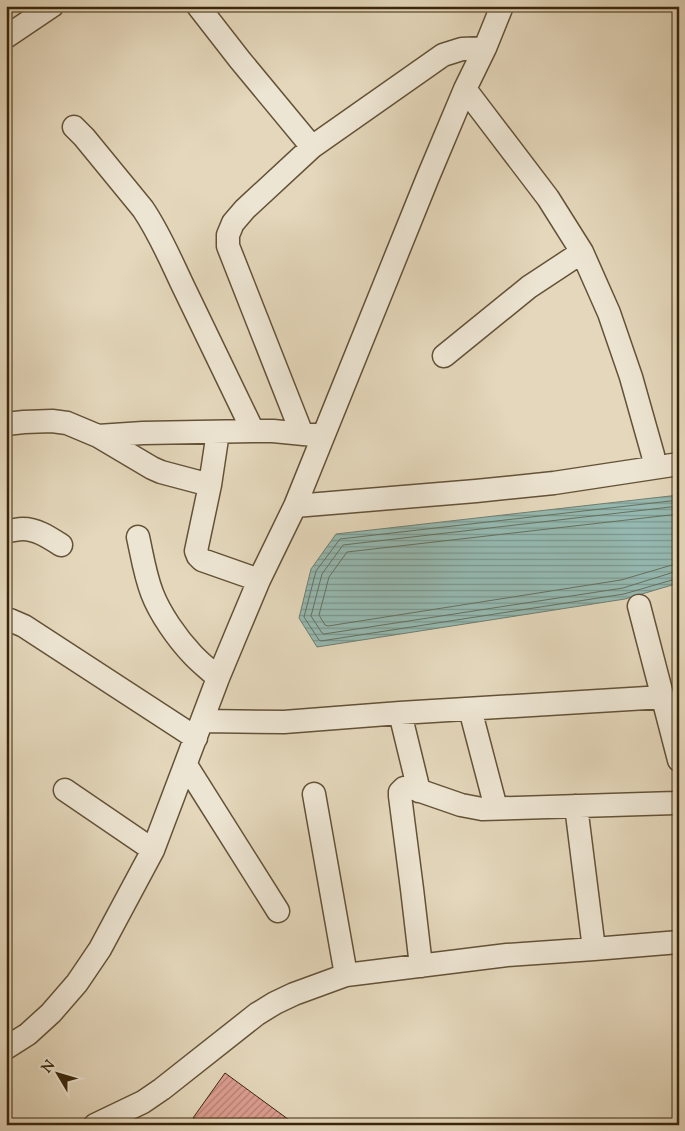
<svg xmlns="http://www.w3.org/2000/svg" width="685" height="1131" viewBox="0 0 685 1131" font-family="'Sorts Mill Goudy',serif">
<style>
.water{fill:url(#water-rules);stroke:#707e6f}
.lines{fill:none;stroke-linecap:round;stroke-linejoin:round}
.shore{stroke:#67705e;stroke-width:1}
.building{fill:url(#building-hatch);stroke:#39260b}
.minor-casing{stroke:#645237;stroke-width:25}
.minor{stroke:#ede5d3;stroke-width:22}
</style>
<defs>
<pattern id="water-rules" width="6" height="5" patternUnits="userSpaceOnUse" patternTransform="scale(1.25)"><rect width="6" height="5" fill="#95b9b1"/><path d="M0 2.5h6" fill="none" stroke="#7b968e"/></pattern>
<pattern id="building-hatch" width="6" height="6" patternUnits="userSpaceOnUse" patternTransform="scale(1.25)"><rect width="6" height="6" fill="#dd9e91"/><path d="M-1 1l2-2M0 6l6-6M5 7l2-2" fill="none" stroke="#b48175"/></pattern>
</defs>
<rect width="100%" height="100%" fill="#e4d7bb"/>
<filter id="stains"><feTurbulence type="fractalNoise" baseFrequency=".004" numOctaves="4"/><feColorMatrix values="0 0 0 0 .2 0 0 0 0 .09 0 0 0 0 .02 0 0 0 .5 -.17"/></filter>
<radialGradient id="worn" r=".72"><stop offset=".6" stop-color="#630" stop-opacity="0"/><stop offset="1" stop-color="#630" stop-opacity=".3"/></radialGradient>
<path class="water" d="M679,495V583L625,599L317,647L299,618L311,569L336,534Z"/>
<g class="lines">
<path class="shore" d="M679,500L340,539L316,571L304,617L319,640L321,641L624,594L679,578
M679,506L343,545L322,574L311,616L322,633L324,634L623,588L674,572H679
M679,514L347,552L329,577L319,615L325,625L328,626L621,580L672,565L679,564"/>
</g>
<path class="building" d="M225,1073L296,1125H202L193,1118Z"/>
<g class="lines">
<g class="minor-casing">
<path id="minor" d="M198,6L240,60L312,147L443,55L462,49L485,48
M6,37L52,6
M465,89L548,198L582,252L609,313L631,377L653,455
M74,127L84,137L143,209C160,234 171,261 184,288C207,336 230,383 253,431
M444,356L529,287L582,252
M6,424L24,422L52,421L67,423L98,436L143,433L253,431H273L314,435
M218,432L210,485L196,551L198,556L202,560L259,580
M302,434L228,246V235L233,223L245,209L312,147
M98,436L152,468L161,472L210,485
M295,506L476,491L554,483L679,464
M6,531C12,531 17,529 23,529C37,529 50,538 61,545
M138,537C142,555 145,575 152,593C160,614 177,638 192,654C200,663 210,670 218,678
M639,606L679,760
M6,620H10L24,626L196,738
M470,709L496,808
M400,713L419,791
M203,721L284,722L400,713L663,697
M186,765L278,911
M65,790L153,850
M314,794L346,975
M576,806L594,949
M421,966L412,889L400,796V792L404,788L409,787L461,805L482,809L675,803L679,801
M6,1048L28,1034L51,1013L77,983L100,949L153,850L218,678L238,630L259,580L295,506L428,177L465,89L485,48L502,6
M95,1125L143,1102L162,1089L257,1014L275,1003L294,994L346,975L507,955L594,949L679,942"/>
</g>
<use href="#minor" class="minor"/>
</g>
<rect width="685" height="1131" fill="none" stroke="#e4d7bb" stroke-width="25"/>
<rect x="8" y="8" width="670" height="1116" fill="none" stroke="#39260b" stroke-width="2.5"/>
<rect x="12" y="12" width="660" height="1106" fill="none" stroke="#39260b"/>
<g transform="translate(58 1074) rotate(308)" stroke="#ede5d3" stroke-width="4" paint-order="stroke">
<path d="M0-4L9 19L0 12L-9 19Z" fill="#39260b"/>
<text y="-8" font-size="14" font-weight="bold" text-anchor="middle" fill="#39260b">N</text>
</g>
<rect width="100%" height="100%" filter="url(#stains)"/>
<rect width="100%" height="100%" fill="url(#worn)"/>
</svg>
